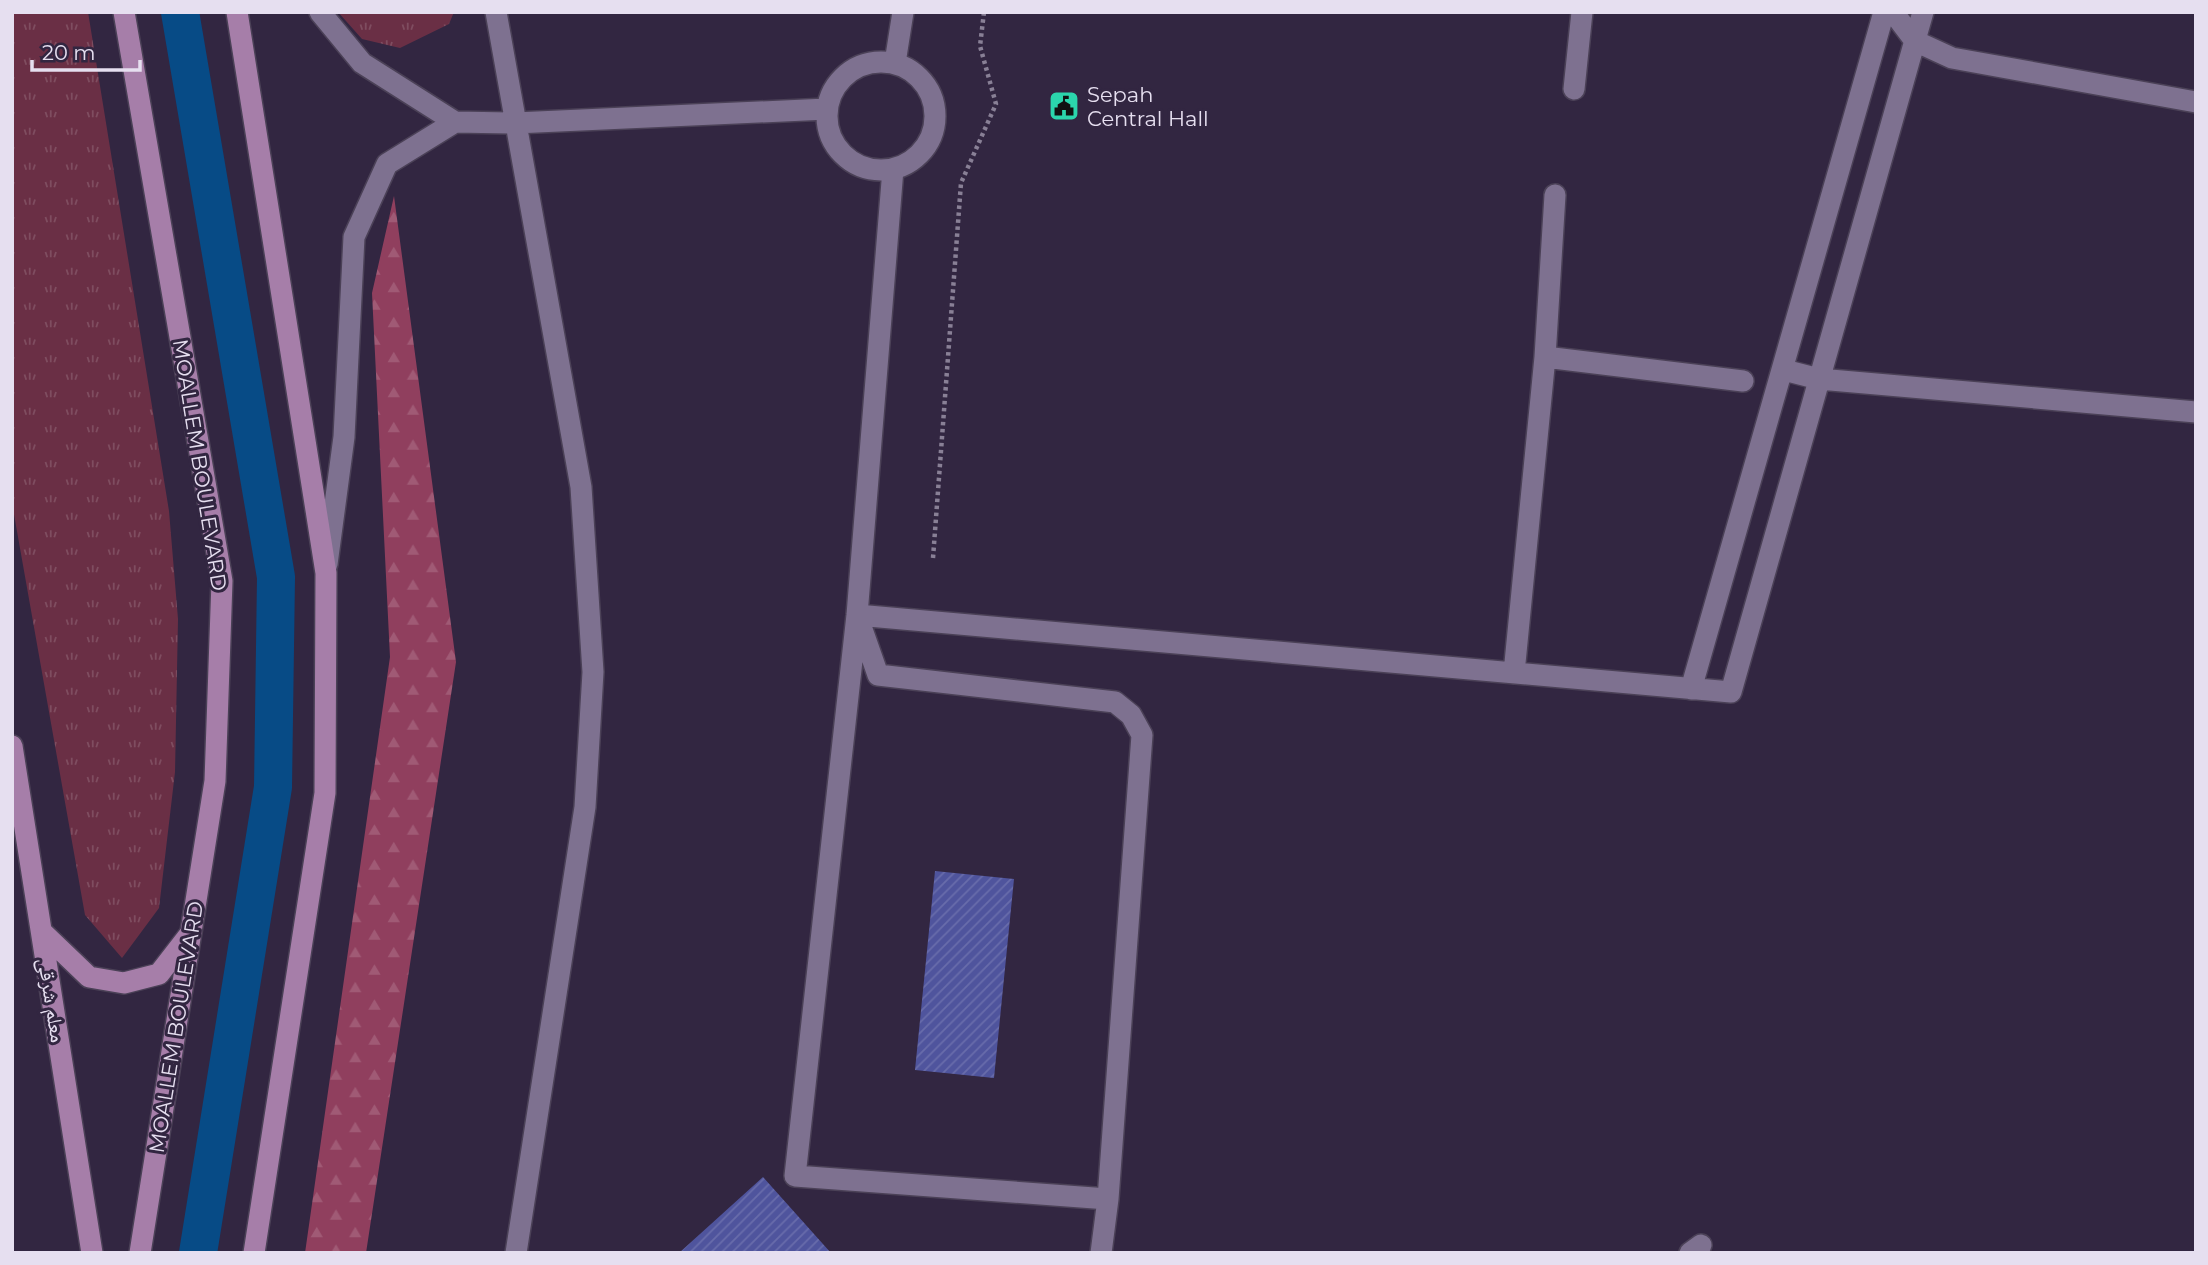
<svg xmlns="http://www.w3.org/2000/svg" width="2208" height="1265" viewBox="0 0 2208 1265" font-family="Montserrat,'Noto Naskh Arabic',sans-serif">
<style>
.grass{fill:url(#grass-tufts)}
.forest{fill:url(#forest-firs)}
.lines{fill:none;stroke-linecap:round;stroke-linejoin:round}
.canal{stroke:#074b86;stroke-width:38}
.building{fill:url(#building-hatch)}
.minor-casing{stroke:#4b4157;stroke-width:24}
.major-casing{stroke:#4b4157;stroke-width:24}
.path{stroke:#898096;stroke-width:4.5;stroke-dasharray:3.5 3.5;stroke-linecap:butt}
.minor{stroke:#7e7190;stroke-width:21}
.major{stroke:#a67ea9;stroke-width:21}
.labels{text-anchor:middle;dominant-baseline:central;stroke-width:6;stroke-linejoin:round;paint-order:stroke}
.poi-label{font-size:21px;fill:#e6dff0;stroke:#322641;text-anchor:start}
.street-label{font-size:21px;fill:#e6dff0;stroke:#322641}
</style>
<defs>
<pattern id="grass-tufts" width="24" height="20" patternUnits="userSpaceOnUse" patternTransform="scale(1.75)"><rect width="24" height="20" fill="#6a2f45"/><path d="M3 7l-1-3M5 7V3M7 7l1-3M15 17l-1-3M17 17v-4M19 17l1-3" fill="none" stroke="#7f4d60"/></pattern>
<pattern id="forest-firs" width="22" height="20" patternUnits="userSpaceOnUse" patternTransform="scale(1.75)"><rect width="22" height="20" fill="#903f5e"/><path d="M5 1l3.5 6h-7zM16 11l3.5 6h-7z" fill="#a05a75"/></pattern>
<pattern id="building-hatch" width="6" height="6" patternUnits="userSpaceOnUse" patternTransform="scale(1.75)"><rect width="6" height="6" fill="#4f549d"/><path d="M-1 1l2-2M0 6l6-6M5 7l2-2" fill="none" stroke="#686cab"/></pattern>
</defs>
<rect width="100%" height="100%" fill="#322641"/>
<path class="grass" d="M12,12H88L169,511L178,619L175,772L159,908L122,958L85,915L12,503Z
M338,12H454L449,24L400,48L362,39Z"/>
<path class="forest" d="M394,196L456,662L366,1253H305L390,657L372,293Z"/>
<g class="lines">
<path class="canal" d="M180,12L276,577L273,787L198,1253"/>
</g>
<path class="building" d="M935,871L1014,879L994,1078L915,1070Z
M763,1177L831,1253H679Z"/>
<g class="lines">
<g class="minor-casing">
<path id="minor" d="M320,12L362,63L455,122L515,123L827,109
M496,12L581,487L593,672L585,807L516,1253
M1893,12L1915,41L1952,58L2196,102
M827 116a54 54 0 1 1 108 0a54 54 0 1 1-108 0Z
M895,63L903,12
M1574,89L1582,12
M1555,195L1545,357L1743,381
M1784,370L1819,379L2196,412
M327,564L344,437L354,237L387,164L455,122
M857,615L878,675L1115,702L1131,715L1142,735L1108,1199L795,1176L857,615L893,169
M857,615L1731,692L1923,12
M1514,673L1545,357
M1691,689L1884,12
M1101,1253L1108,1199
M1690,1253L1701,1245"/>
</g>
<g class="major-casing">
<path id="major" d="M124,12L222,581L215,781L140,1253
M237,12L326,573L325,793L254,1253
M12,746L92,1253
M42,932L89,977L124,983L159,974L190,934"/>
</g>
<path class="path" d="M933,558L961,183L996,104L980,46L984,12"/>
<use href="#minor" class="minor"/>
<use href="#major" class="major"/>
</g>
<defs>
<g id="civic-square" transform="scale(1.575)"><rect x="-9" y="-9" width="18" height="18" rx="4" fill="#2bd5ac" stroke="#322641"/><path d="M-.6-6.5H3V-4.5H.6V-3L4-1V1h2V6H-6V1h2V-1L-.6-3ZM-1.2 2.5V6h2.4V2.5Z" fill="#111"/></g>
</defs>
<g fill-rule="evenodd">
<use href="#civic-square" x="1064" y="106"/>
</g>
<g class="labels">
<g class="poi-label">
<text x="1087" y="94">Sepah<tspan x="1087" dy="24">Central Hall</tspan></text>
</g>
<g class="street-label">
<text transform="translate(200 465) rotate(81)">MOALLEM BOULEVARD</text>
<text transform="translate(52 1000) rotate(81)">معلم شرقی</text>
<text transform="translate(176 1027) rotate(-81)">MOALLEM BOULEVARD</text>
</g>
</g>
<rect width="2208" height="1265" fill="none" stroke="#e6dff0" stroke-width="28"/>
<path d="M32 60v10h108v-10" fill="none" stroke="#e6dff0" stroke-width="3.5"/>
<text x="42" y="60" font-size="21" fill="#e6dff0" stroke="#322641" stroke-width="5" paint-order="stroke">20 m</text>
</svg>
